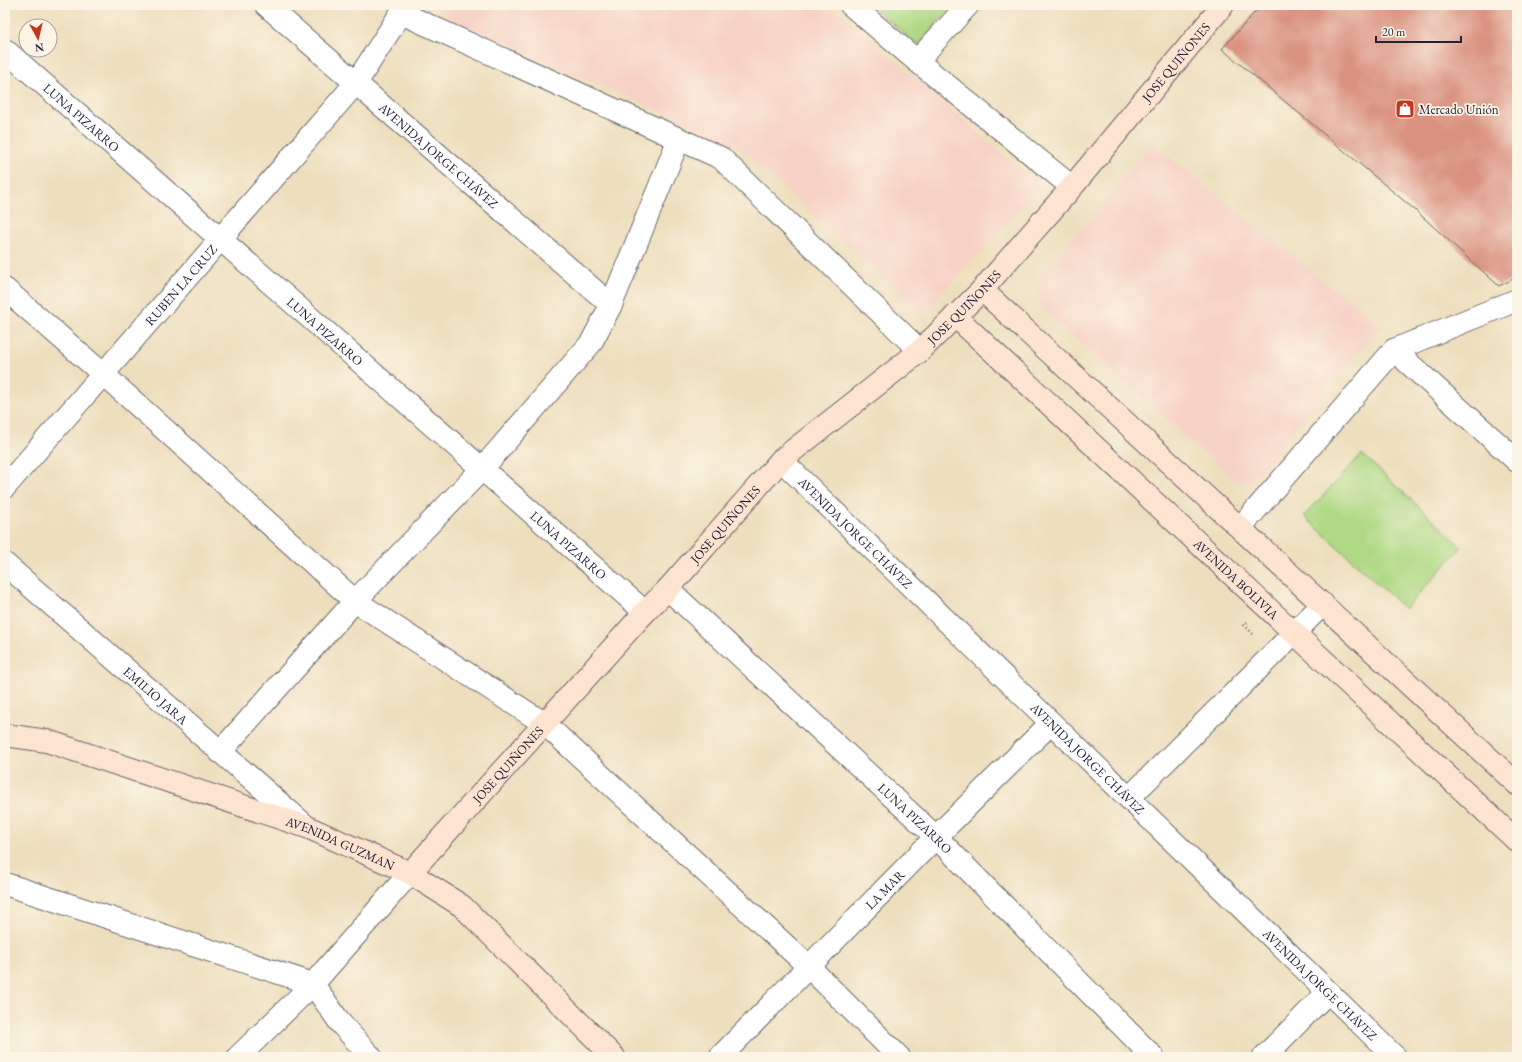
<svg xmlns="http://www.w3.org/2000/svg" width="1522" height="1062" viewBox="0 0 1522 1062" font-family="'EB Garamond',serif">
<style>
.built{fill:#f6d2c5}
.green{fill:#afd984;stroke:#687e60}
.building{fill:#da9280}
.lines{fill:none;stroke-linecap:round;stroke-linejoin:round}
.street-casing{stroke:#696468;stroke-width:24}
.secondary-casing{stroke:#696468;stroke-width:24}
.path{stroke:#696468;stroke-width:2.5;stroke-dasharray:1 3;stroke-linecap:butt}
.street{stroke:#fff;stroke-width:22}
.secondary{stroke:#fde4d1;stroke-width:22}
.labels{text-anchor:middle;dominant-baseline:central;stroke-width:3.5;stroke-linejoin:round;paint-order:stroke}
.street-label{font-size:13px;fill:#22223b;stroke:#fcf5e5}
.poi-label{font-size:13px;fill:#22223b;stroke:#fcf5e5;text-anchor:start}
</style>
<rect width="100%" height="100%" fill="#fcf5e5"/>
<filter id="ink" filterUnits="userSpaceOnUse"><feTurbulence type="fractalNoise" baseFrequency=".025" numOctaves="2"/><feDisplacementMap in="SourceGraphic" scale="8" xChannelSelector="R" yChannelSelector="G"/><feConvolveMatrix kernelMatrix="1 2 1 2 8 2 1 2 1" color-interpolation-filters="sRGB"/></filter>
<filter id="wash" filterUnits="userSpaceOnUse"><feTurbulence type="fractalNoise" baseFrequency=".012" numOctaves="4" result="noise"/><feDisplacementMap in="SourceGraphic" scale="16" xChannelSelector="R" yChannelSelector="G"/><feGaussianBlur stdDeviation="0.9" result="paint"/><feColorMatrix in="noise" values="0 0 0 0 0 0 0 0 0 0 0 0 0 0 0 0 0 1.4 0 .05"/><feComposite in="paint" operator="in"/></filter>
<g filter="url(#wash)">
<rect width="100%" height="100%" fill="#eddfbd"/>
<path class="built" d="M450,5H830L1040,187L923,314L734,144L445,17Z
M1152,144L1384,328L1372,335L1252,481L1238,483L1041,308L1036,283Z"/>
<path class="green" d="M870,5H953L918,45Z
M1362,454L1462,547L1405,609L1304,516Z"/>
<g id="blocks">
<path class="building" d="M1261,5H1517V277L1499,286L1415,210L1222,49Z"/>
</g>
</g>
<g filter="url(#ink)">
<use href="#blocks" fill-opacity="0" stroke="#696468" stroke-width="1"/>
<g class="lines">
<g class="street-casing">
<g id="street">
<path id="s1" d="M266,5L611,305"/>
<path d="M851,5L917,61L1072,187"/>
<path d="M401,13L721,158L920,351"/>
<path id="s2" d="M5,50L645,612"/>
<path d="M917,61L968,5"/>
<path d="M5,289L103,374L355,601L545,724L809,967L899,1057"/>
<path d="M1394,350L1517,461"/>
<path id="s3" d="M781,460L1395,1057"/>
<path id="s4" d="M5,487L356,83L401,13L405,5"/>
<path d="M1240,528L1394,350L1517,300"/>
<path id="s5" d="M5,564L307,827"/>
<path id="s6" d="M668,589L936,837L1153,1057"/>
<path d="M220,752L355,601L482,469L591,343L611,305L679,139"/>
<path d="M1129,798L1323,604"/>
<path d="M5,884L313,984L341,1024L371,1057"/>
<path d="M238,1057L313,984L410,873"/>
<path id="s7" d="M720,1057L936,837L1051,723"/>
<path d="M1264,1057L1328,992"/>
</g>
</g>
<g class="secondary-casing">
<g id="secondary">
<path d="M982,290L1517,784"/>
<path id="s8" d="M955,316L1517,841"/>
<path id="s9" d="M5,735L47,741L307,827L410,873L462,906L614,1057"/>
<path id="s10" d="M410,873L645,612L668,589L781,460L920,351L982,290L1072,187L1223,5"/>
</g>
</g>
<path class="path" d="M1247,622L1244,625L1255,636"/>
<use href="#street" class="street"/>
<use href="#secondary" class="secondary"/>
</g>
</g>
<defs>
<g id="shop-square" transform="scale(1)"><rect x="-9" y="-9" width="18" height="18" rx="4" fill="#c8321e" stroke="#fcf5e5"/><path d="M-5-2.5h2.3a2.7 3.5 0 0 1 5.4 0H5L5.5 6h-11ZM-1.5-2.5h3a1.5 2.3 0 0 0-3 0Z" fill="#fff"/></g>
</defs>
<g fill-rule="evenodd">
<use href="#shop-square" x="1405" y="109"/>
</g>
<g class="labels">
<g class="street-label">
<text stroke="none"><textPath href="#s10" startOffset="1118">JOSE QUIÑONES</textPath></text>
<text stroke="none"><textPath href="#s2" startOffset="102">LUNA PIZARRO</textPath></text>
<text stroke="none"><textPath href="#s1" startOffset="229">AVENIDA JORGE CHÁVEZ</textPath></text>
<text stroke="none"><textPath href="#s4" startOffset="268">RUBEN LA CRUZ</textPath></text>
<text stroke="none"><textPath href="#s10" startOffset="794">JOSE QUIÑONES</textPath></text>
<text stroke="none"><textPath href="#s2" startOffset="426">LUNA PIZARRO</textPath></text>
<text stroke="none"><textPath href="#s10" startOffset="470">JOSE QUIÑONES</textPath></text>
<text stroke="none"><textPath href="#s3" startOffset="104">AVENIDA JORGE CHÁVEZ</textPath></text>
<text stroke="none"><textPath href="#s2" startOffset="750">LUNA PIZARRO</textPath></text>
<text stroke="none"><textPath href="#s8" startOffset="385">AVENIDA BOLIVIA</textPath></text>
<text stroke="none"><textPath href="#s5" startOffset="200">EMILIO JARA</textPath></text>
<text stroke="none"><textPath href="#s3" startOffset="428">AVENIDA JORGE CHÁVEZ</textPath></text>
<text stroke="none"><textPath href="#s10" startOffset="146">JOSE QUIÑONES</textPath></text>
<text stroke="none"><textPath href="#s6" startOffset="337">LUNA PIZARRO</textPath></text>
<text stroke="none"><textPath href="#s9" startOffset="353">AVENIDA GUZMAN</textPath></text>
<text stroke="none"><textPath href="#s7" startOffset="235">LA MAR</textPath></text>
<text stroke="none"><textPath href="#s3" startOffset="752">AVENIDA JORGE CHÁVEZ</textPath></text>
</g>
<g class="poi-label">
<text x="1419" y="109">Mercado Unión</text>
</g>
</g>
<rect width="1522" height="1062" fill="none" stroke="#fcf5e5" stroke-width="20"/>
<g transform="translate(38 38) rotate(172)"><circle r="19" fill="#fcf5e5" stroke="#a5a1a1"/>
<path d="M0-3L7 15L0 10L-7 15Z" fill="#c8321e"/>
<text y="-6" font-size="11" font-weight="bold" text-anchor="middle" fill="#22223b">N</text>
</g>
<path d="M1376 36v6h85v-6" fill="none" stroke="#22223b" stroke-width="2"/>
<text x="1382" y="36" font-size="12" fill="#22223b" stroke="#fcf5e5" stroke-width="3" paint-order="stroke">20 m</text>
</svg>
